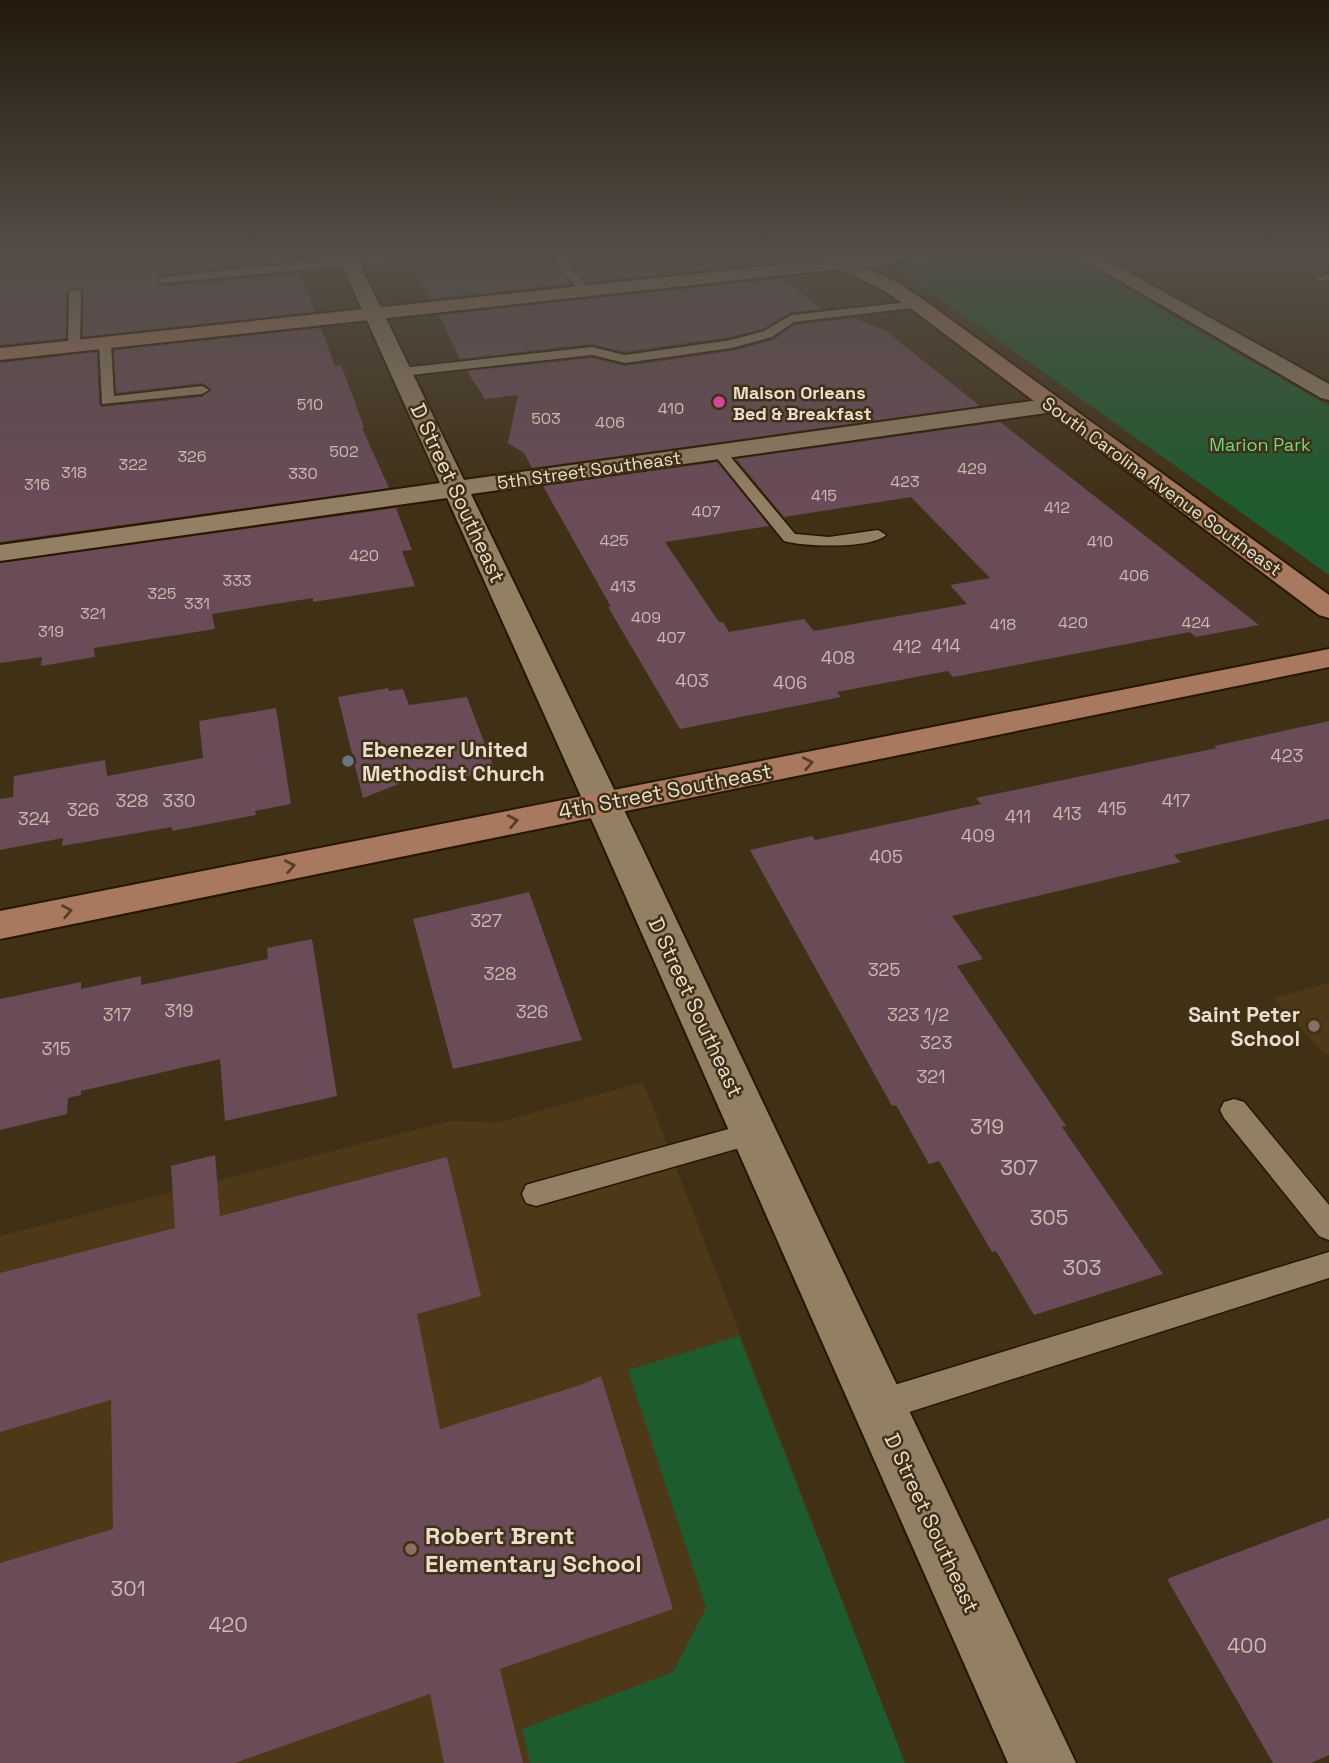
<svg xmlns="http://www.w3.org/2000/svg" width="1329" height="1763" viewBox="0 0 1329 1763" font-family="'Space Grotesk',sans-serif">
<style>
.built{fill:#4d3817}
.green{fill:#1e5b2e}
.building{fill:#6a4b58}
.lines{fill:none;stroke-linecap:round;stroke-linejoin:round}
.lane-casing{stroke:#271700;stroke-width:3}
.street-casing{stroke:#271700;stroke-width:4}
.secondary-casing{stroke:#271700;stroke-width:4}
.lane{fill:#937f64;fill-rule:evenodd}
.street{fill:#937f64;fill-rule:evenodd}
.secondary{fill:#a8785f;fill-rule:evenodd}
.oneway{stroke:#553e25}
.hotel-dot{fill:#d1479c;stroke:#403016;stroke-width:2.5}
.worship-dot{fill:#6b7280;stroke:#403016;stroke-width:2.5}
.education-dot{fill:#8d6e63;stroke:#403016;stroke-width:2.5}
.labels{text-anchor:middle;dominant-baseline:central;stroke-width:5;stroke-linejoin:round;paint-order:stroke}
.far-number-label{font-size:16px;fill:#c9b9b1}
.far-poi-label{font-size:18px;font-weight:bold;fill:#e9decf;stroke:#403016;text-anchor:start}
.far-park-label{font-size:18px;fill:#6ed985;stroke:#403016}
.far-street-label{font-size:18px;fill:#e9decf;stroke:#403016}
.number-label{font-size:18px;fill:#c9b9b1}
.street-label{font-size:21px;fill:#e9decf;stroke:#403016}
.poi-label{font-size:21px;font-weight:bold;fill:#e9decf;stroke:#403016;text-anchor:start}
.near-number-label{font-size:21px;fill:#c9b9b1}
.near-poi-label{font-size:24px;font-weight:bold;fill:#e9decf;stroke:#403016;text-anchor:start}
</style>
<rect width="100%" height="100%" fill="#403016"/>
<path class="built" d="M1329,983V1054L1325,1055L1273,998Z
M643,1082L905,1763H0V1236L450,1121L499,1122Z"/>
<path class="green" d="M1008,254H1064L1329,406V575L894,266Z
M739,1336L905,1763H530L522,1729L673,1672L706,1608L628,1370Z"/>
<path class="building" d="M0,254H293L296,260L164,274L156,281L164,286L300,273L315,312L83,337L84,292L74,287L66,292V338L0,345Z
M404,254H546L571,284L430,299Z
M625,254H755L766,263L587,283L573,266Z
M783,278L821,309L791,312L763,329L730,337L625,352L592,344L460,359L439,315Z
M854,318L886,331L980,406L532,468L524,453L508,443L518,395L485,399L467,371L592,358L625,366L732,351L773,340L795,325Z
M321,328L335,366L341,365L364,427L362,428L389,488L0,542V363L97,352L99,404L102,407L202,397L211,389L202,383L116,393L114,350Z
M1000,422L1259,625L1196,637L1190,632L953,677L948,671L837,692L841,697L680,729L608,607H611L543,486L717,462L769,526L665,542L719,622H723L729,632L804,619L814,631L967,604L950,585L990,578L911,497L784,517L736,459Z
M396,508L412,550L402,551L415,586L313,602V598L212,614L215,629L94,648L95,657L41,666L42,657L0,663V563Z
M388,688L389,691L403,689L409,705L467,697L495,771L450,779L449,774L404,782L363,798L338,697Z
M276,708L291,804L255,811L256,815L172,831V827L62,846L63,838L0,850V799L13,797L14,776L105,760L107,776L203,758L199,721Z
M1329,721V819L1174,855L1181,862L952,916L983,959L957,966L1066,1126L1062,1127L1163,1274L1034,1315L996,1251L992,1252L939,1161L929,1164L896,1105L892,1106L750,850L812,836L815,840L981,804L976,798L1217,748L1214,746Z
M529,892L582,1040L453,1069L413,919Z
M312,939L337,1096L225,1121L220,1059L81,1091V1095L68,1098L67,1114L0,1130V999L81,982V989L141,976V985L268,959L267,948Z
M215,1155L220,1216L447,1157L481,1296L417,1314L440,1429L580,1385L601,1376L673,1609L500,1669L523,1763H444L430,1694L235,1763H0V1563L113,1529L111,1400L0,1432V1273L175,1228L171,1166Z
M1329,1518V1755L1311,1763H1273L1167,1579Z"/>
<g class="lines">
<g class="lane-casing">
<path id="lane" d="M375,254H401L396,257L321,268L164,283L158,280L164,277Z
M549,254H560L589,289V293H581Z
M1329,274V280L1321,281L1315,278Z
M75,289L81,292L80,346L74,350L68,346L69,292Z
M917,301L923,305L921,307L794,322L772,337L732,348L625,363L592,355L402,376L396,372L402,368L592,347L625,355L731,340L764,331L791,315Z
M105,339L111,343L114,396L202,386L209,390L202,394L102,404L99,343Z
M719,448L724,449L795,534L829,537L878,530L886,535C871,549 805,547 784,541L712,452Z
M1234,1099L1244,1102L1329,1205V1240L1319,1236L1224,1118L1220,1110L1224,1102Z
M754,1122L764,1125L768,1133L764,1141L536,1206L526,1203L522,1194L526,1185L536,1182Z
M1329,1252V1278L878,1422L866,1417L862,1406L866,1395L878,1390Z"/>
</g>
<g class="street-casing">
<path id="street" d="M337,254H355L464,480L1053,398L1061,400L1065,405L1061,410L1053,412L471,494L640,843L1076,1763H1008L602,843L447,498L0,561V545L440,483Z
M1074,254H1096L1329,384V400L1321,398Z"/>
</g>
<g class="secondary-casing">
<path id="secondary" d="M880,254H939L930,259L864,267L897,282L928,303L1329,595V618L1319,615L914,311L883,290L840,269L0,360V348Z
M1329,649V667L0,939V911Z"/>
</g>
<use href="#lane" class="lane"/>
<use href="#street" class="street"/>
<use href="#secondary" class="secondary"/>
</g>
<defs><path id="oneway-chevron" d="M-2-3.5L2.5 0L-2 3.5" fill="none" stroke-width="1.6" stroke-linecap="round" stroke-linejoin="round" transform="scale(1.75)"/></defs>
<g class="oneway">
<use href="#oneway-chevron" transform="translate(808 763) rotate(-11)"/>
<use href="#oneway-chevron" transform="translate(513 821) rotate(-11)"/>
<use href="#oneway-chevron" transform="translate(290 866) rotate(-11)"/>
<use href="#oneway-chevron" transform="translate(67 911) rotate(-11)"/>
</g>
<linearGradient id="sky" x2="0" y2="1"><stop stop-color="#231a0c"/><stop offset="0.51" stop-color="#534e47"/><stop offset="1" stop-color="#534e47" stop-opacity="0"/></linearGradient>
<rect width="1329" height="501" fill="url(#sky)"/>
<circle class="hotel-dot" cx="719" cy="402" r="7"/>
<circle class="worship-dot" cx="348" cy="761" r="7"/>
<g class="education-dot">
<circle cx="1314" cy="1026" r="7"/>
<circle cx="411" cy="1549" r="7"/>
</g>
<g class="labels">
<g class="far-number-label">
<text x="310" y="404">510</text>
<text x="671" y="408">410</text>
<text x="546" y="418">503</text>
<text x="610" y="422">406</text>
<text x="344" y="451">502</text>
<text x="192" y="456">326</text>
<text x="133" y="464">322</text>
<text x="972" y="468">429</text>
<text x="74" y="472">318</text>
<text x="303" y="473">330</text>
<text x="905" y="481">423</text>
<text x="37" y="484">316</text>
<text x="824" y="495">415</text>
<text x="1057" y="507">412</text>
<text x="706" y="511">407</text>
<text x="614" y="540">425</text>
<text x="1100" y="541">410</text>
<text x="364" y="555">420</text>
<text x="1134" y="575">406</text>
<text x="237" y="580">333</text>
<text x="623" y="586">413</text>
<text x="162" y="593">325</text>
<text x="197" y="603">331</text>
<text x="93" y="613">321</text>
<text x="646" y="617">409</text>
<text x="1073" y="622">420</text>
<text x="1196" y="622">424</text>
<text x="1003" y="624">418</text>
<text x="51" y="631">319</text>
<text x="671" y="637">407</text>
</g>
<g class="far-poi-label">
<text x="733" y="392">Maison Orleans<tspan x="733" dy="21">Bed &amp; Breakfast</tspan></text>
</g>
<g class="far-park-label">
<text x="1260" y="444">Marion Park</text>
</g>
<g class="far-street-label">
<text transform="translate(589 470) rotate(-8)">5th Street Southeast</text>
<text transform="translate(1162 486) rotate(36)">South Carolina Avenue Southeast</text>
</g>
<g class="number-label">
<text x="946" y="645">414</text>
<text x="907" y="646">412</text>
<text x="838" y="657">408</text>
<text x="692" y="680">403</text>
<text x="790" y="682">406</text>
<text x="1287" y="755">423</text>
<text x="132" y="800">328</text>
<text x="179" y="800">330</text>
<text x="1176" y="800">417</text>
<text x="1112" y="808">415</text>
<text x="83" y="809">326</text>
<text x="1067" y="813">413</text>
<text x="1018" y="816">411</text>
<text x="34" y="818">324</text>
<text x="978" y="835">409</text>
<text x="886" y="856">405</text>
<text x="486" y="920">327</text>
<text x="884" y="969">325</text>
<text x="500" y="973">328</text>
<text x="179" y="1010">319</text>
<text x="532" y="1011">326</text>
<text x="117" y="1014">317</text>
<text x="918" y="1014">323 1/2</text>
<text x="936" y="1042">323</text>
<text x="56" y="1048">315</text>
<text x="931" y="1076">321</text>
</g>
<g class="street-label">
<text transform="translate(458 493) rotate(65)">D Street Southeast</text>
<text transform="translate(665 791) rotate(-11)">4th Street Southeast</text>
<text transform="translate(696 1007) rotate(65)">D Street Southeast</text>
<text transform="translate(932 1523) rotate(65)">D Street Southeast</text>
</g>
<g class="poi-label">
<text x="362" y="749">Ebenezer United<tspan x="362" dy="24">Methodist Church</tspan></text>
<text x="1300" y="1014" text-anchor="end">Saint Peter<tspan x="1300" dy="24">School</tspan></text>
</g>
<g class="near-number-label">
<text x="987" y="1126">319</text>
<text x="1019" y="1167">307</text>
<text x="1049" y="1217">305</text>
<text x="1082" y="1267">303</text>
<text x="128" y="1588">301</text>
<text x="228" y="1624">420</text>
<text x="1247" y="1645">400</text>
</g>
<g class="near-poi-label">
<text x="425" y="1535">Robert Brent<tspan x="425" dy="28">Elementary School</tspan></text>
</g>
</g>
</svg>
